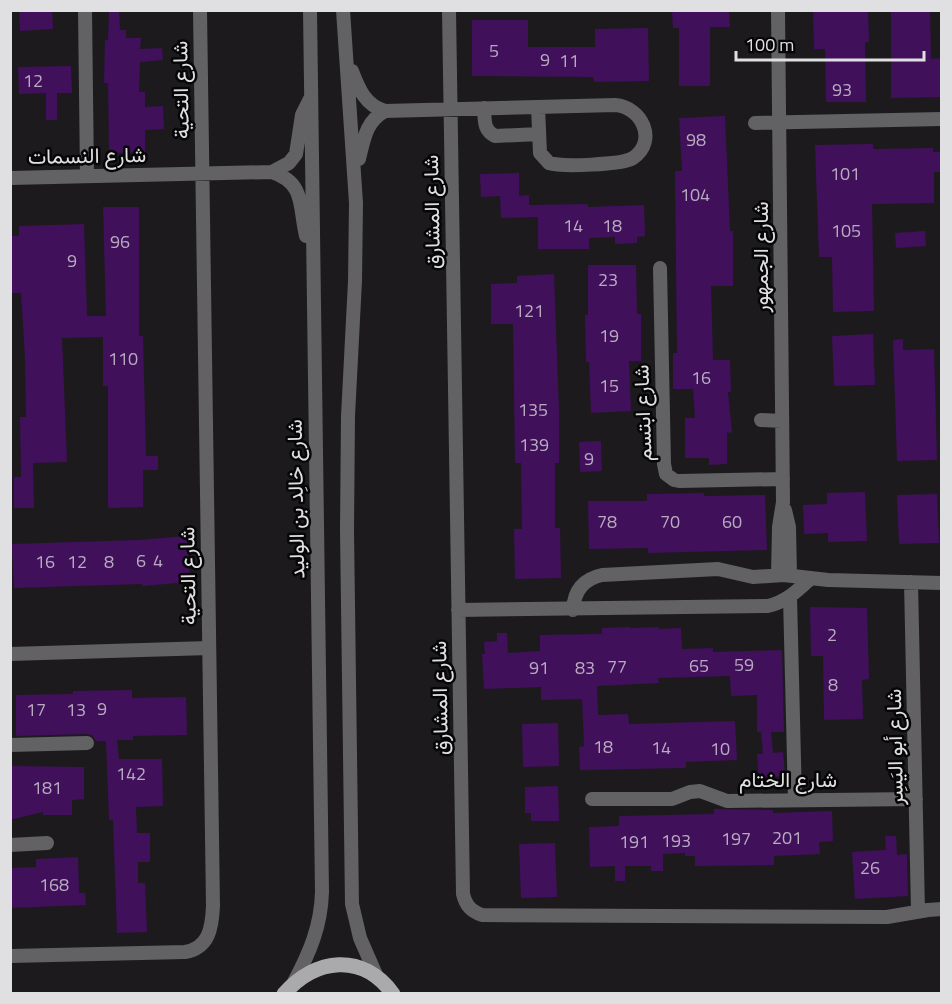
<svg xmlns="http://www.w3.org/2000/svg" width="952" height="1004" viewBox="0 0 952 1004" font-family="'Titillium Web',Vazirmatn,sans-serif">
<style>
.building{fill:#41105b}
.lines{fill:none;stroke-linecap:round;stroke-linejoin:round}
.minor{stroke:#626163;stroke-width:14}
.major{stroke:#aaa9ac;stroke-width:15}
.labels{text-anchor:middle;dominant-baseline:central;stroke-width:5;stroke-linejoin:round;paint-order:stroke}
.number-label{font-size:18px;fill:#b8abc0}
.street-label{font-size:21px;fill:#e0dfe1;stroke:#060607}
</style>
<rect width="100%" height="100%" fill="#1c1a1d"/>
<path class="building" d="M19,10H52L53,29L20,31Z
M109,10H119L120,30H126V38H141L140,49L162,48L163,60L140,62L139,92H145V107L163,106L164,129L145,130V152L109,153L108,83H104L105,40H108Z
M672,10H729L730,27H710V86H679V28H673Z
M813,10H868L869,42H865L866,102H826L825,49H814Z
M891,10H930L931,59L942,58V97L891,98Z
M472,20H528V47H595V29L648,28L649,81L594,82L593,77L472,76Z
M71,66L72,93H57V120H46V93L19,94L18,67Z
M725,116L730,231H733V286H711L713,360H730L731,392H728L732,432L727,433V464L709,465V458H685V418H695L693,389H673V353H677L675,171H682L679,118Z
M873,144V149L933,148V152H942V172H934V203L872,204L874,311L833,312L832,257H819L815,145Z
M519,173V196L529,195V205L588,204V207L644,205L645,236L637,237V243L615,244V237L589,238V249H538V217L501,218L500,196L481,197L480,174Z
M103,207H139V336H143L146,456H158V470H143V507L108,508V386H103V337L62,338L67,462L33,463L34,508H14V477H21L20,417H26L25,359L21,293H10V236H19V226L84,224L87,316H106Z
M925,231L926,246L896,248L895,233Z
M588,265H636L637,314H641V361H629L631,411L591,413L589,362H586L585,315H588Z
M554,274L559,411V463H555V528H560L561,578L515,579L514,529H522L521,463H515L513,324H491V284L517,283V276Z
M873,334L875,385L834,386L832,336Z
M903,339V350L934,349L937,460L897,461L893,340Z
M601,441L602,471L580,472L579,442Z
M865,492L867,541L828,542V533L804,534L803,505L827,504V493Z
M704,493V496L765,495L767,550L648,553V548L589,549L588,501H647V494Z
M937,494L939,543L899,544L897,495Z
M187,536L190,582L142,586V584L14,588L12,544L138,540Z
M810,607L867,608L869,679L862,680L863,719L824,720L823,656H811Z
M630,627V628L659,627V629L681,628L682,649L713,648V652L782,650L784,732H771L773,753L783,752L785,776L759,778L757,754H763L761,732H757V695L731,696L730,676L658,678L659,683L597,686L598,715L628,714L629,724L735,721L737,760L686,762V768L580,770L579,747L584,746L582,699L541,700V687L484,689L482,654H485L484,642L497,641V633H507L508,653L540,651V635L602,634V628Z
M132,690V698L186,697L187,735L133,736V740H117L119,759H162L163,806L136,807L137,833H150V862H138V883H145L147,932L117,933L113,820H109L106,741H96L92,735L87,734L16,736V695L73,694V691Z
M558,723L559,766L523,767L522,724Z
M10,766L84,767V799L72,800V815H43V812L10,820Z
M558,786L559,821H531V813H525V787Z
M714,809L773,810V813L832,811L833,841L819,842L820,854L774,856V865L695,866V856H685V853L663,854V871H651V866H625V881H615V866L590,867L589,827L619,826V816L714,814Z
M885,836H896L897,855L907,854L908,896L855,899L852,852L886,850Z
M555,843L557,897L521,898L519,844Z
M78,857L79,893H85L86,905L10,908V868L36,867V859Z"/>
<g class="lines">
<path class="minor" d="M85,10L87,176
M343,10L356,203L355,281L348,416L347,530L352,904L360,938L377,977
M449,10L463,894C466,906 471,911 482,915L887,917L928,910L942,909
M352,71C359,89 365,105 385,111L615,105C642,107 658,141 633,158C622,165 561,167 549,163L540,153L538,107
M484,108C485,120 483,130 495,136L539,134
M755,123L942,119
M359,159C364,139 366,121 385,111
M272,172C306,183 299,208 306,236
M10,178L272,172L289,163L296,154L302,115L311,97
M660,268L664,464L666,474L674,480L679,481L783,479
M761,420L782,421
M785,510L789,527L790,575
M778,575L779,527L783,502L778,10
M911,582L918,911
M790,597L795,800
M458,610L768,606C786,602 797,591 810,579
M573,610C574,591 583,579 602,575L718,569L753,577L784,575L828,580L942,583
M10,654L209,648
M10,745L87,743
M592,799H672L690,792L700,791L727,801L916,799
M10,845L47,843
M10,956L185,952C209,948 212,928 213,906L200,10
M294,982C310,952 321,926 322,892L310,10"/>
<path class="major" d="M284,994C315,958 363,952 393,994"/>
</g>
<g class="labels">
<g class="number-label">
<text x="494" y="50">5</text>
<text x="545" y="59">9</text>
<text x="569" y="60">11</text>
<text x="33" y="80">12</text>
<text x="842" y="89">93</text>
<text x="696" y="139">98</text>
<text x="845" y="173">101</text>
<text x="695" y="194">104</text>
<text x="573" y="225">14</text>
<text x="612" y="225">18</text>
<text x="846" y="230">105</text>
<text x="120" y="241">96</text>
<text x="72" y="260">9</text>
<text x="608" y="279">23</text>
<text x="529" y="310">121</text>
<text x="609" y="335">19</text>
<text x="123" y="358">110</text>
<text x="701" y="377">16</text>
<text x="609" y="385">15</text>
<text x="533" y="409">135</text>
<text x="534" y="444">139</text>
<text x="589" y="458">9</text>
<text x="607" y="521">78</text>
<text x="670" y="521">70</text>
<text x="732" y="521">60</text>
<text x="141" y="560">6</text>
<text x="158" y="560">4</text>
<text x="45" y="561">16</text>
<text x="77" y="561">12</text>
<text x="109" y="561">8</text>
<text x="832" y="634">2</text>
<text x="744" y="664">59</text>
<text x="699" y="665">65</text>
<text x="617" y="666">77</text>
<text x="539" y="667">91</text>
<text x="585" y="667">83</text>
<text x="833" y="684">8</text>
<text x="102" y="708">9</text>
<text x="36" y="709">17</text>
<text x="76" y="709">13</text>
<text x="603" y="746">18</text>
<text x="661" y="747">14</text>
<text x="720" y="748">10</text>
<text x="131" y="773">142</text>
<text x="47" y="787">181</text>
<text x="787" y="837">201</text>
<text x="736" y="838">197</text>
<text x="676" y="840">193</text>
<text x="634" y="841">191</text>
<text x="870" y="867">26</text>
<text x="54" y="884">168</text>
</g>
<g class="street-label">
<text transform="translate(180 90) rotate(-91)">شارع التحية</text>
<text transform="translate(87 155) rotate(-1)">شارع النسمات</text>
<text transform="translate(431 212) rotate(-91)">شارع المشارق</text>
<text transform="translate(760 257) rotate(-90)">شارع الجمهور</text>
<text transform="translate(642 413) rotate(-92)">شارع ابتسم</text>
<text transform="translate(295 499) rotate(-91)">شارع خالِد بن الوليد</text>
<text transform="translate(187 576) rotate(-91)">شارع التحية</text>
<text transform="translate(439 698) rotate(-91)">شارع المشارق</text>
<text transform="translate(894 747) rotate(-91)">شارع أبو اليَسِر</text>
<text x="788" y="779">شارع الختام</text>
</g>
</g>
<rect width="952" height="1004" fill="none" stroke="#e0dfe1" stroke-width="24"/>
<path d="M736 51v9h188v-9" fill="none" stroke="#e0dfe1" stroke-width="3"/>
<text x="745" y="51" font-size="18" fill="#e0dfe1" stroke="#060607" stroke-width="4.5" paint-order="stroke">100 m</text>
</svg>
